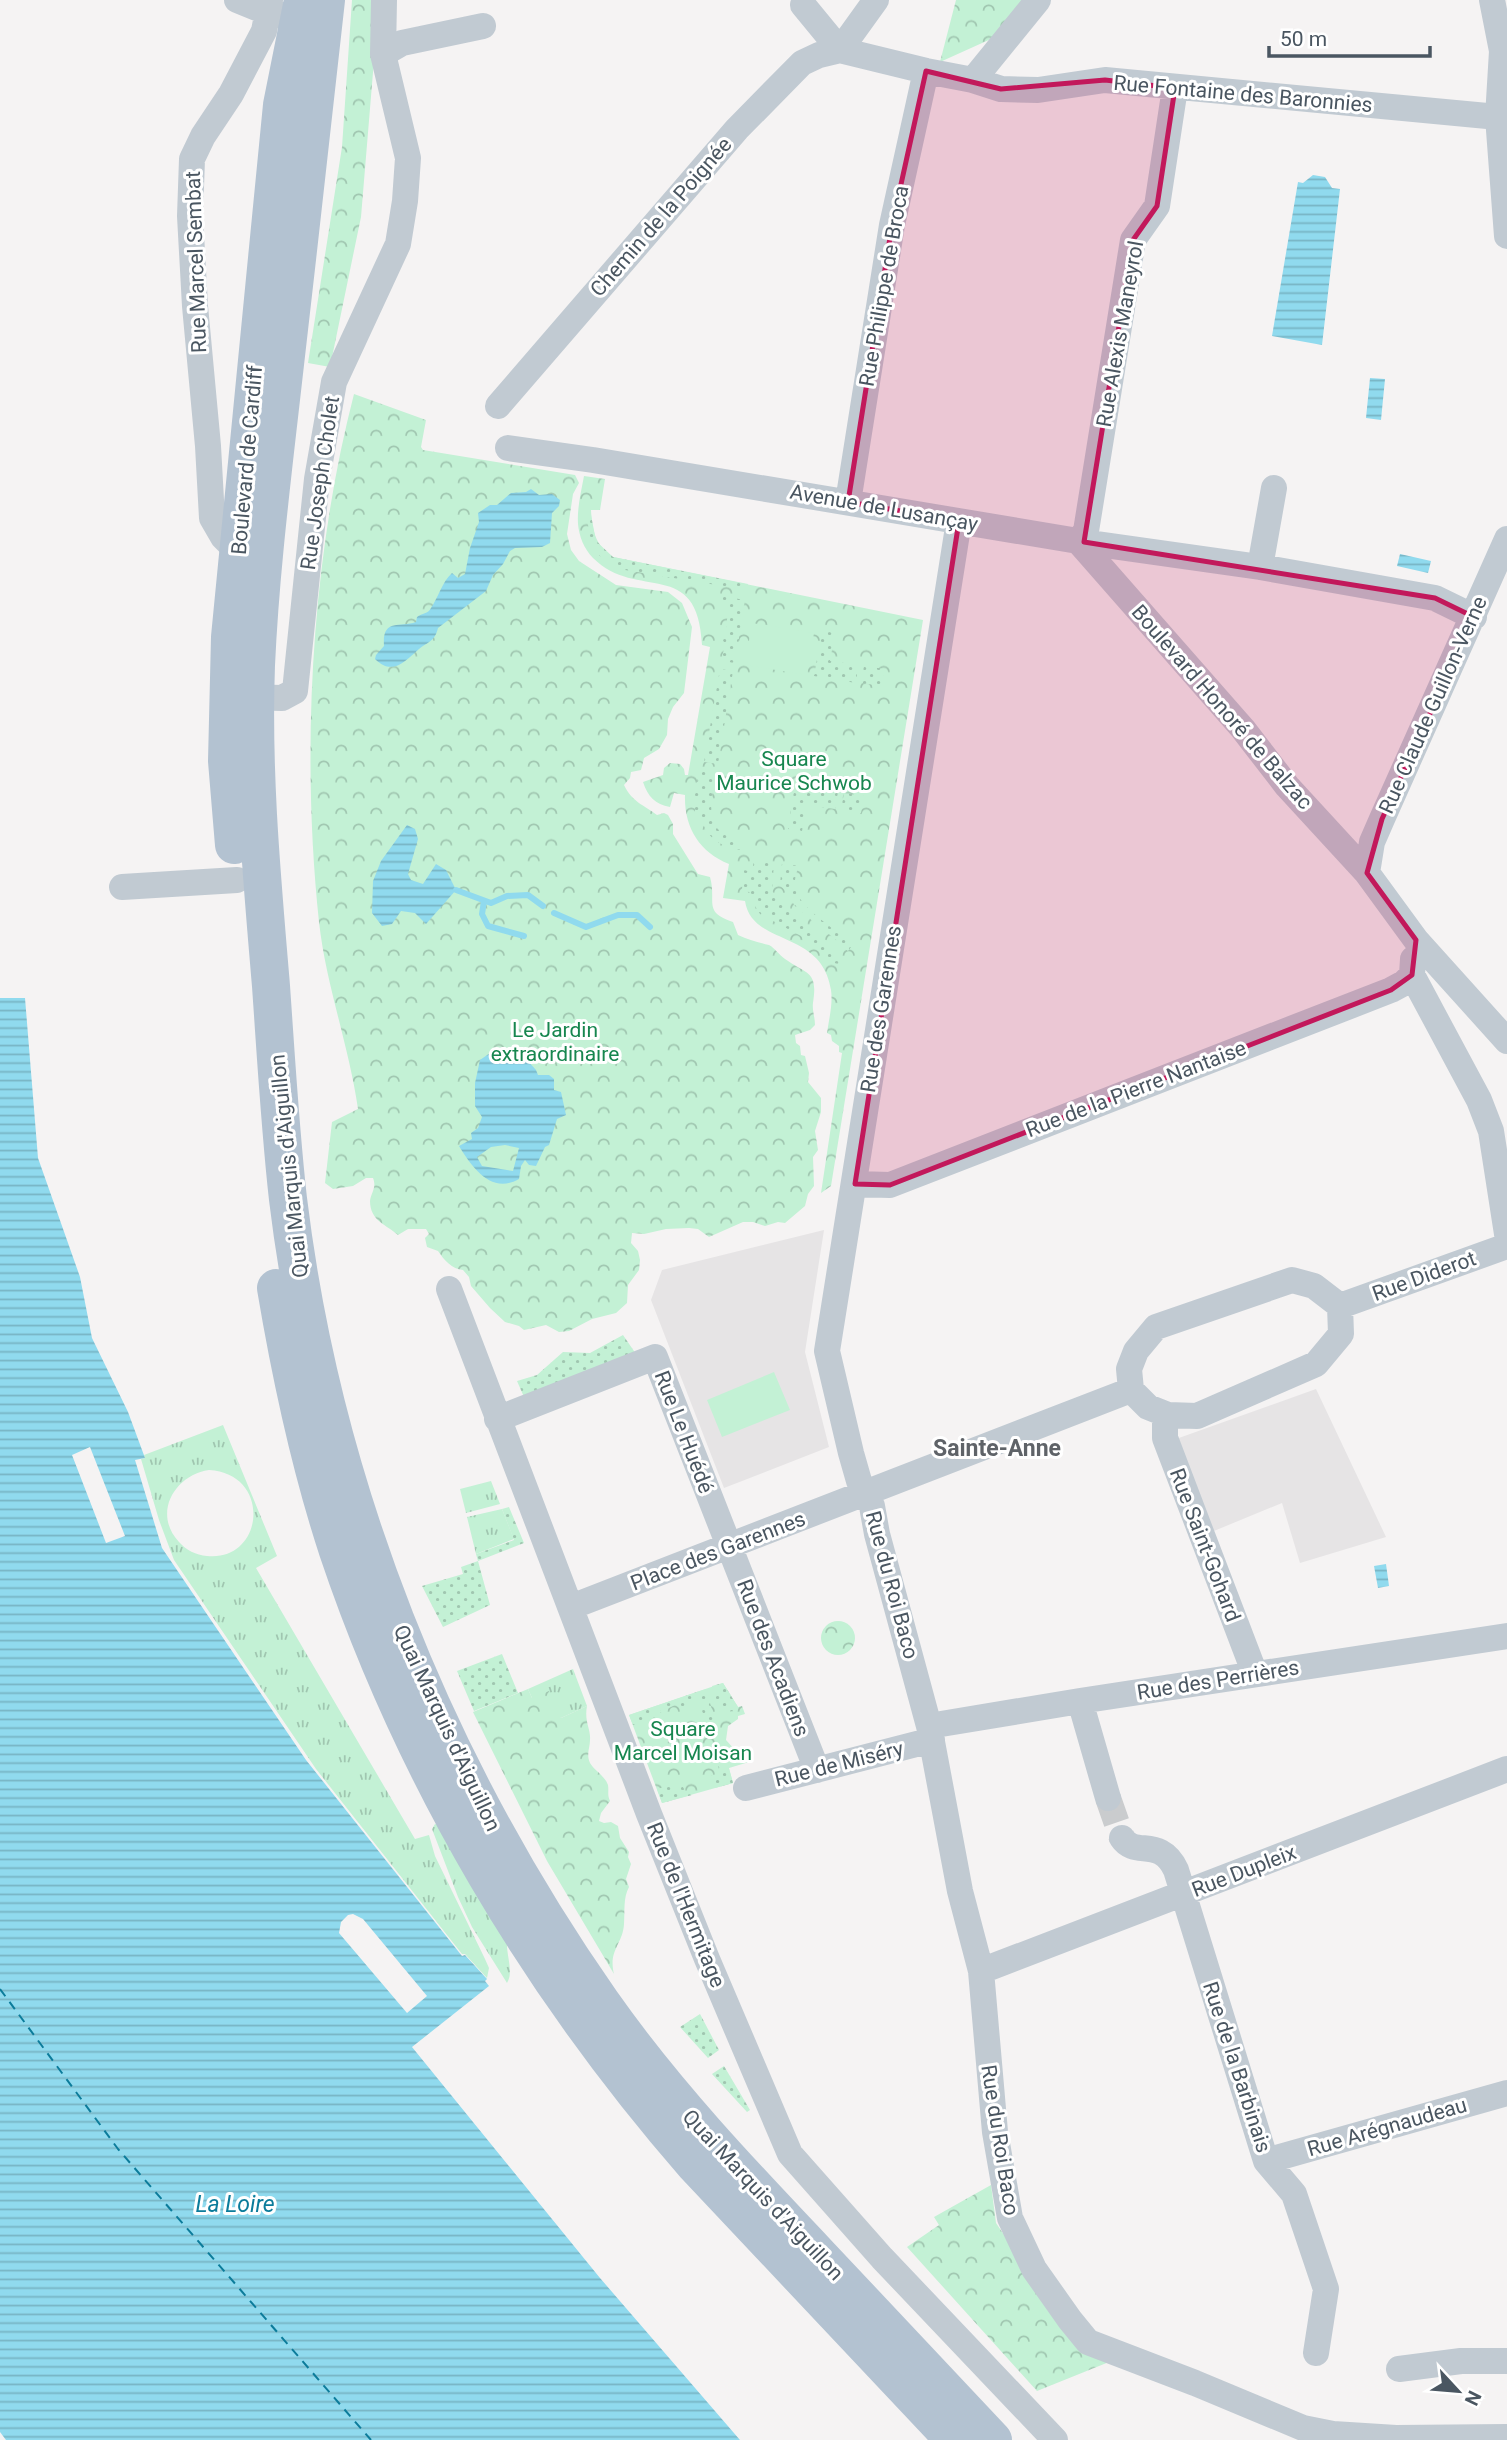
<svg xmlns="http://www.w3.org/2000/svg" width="1507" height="2440" viewBox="0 0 1507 2440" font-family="Roboto,sans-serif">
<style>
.education{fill:#e6e4e5}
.grass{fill:url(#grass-tufts);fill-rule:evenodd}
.park{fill:url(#park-crowns)}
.garden{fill:url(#garden-dots)}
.pitch{fill:#c3f1d5}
.water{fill:url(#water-rules);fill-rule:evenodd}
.pier{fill:#f5f3f3}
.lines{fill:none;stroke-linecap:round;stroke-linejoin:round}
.stream{stroke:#90daee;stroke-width:6}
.ferry{stroke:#0c7c9b;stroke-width:2;stroke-dasharray:9 7;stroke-linecap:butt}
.street-tunnel{stroke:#caccce;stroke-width:26;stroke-dasharray:26 13;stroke-linecap:butt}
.street{stroke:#c1cad2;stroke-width:26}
.primary{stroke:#b3c2d1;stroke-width:38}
.marked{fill:#c2185b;fill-opacity:0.2;stroke:#c2185b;stroke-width:5;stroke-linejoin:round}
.labels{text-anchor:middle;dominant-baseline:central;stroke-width:6;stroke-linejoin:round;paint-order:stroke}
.street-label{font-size:21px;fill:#4a5661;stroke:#fff}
.park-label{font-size:21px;fill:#17864f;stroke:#fff}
.neighbourhood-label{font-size:23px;font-weight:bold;fill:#5f6368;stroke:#fff}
.water-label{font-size:23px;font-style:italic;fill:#0c7c9b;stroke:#fff}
</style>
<defs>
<pattern id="grass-tufts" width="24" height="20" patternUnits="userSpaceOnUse" patternTransform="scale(1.75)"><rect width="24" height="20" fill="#c3f1d5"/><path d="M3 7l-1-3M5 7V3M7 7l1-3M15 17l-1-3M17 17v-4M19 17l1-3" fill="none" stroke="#a0c6b0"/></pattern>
<pattern id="park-crowns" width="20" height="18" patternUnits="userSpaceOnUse" patternTransform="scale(1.75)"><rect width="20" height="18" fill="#c3f1d5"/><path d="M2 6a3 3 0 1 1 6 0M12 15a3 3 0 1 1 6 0" fill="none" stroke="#a0c6b0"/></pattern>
<pattern id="garden-dots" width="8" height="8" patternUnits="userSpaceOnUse" patternTransform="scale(1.75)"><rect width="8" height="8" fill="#c3f1d5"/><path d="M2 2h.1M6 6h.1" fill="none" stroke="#a0c6b0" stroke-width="1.8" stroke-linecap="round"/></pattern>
<pattern id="water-rules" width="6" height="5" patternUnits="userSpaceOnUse" patternTransform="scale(1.75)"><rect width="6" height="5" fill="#90daee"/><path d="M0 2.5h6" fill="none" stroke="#78b4c4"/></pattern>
</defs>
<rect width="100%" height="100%" fill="#f5f3f3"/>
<path class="education" d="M824,1230L805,1352L829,1447L724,1488L651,1300L662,1270Z
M1316,1389L1386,1537L1300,1563L1282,1503L1209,1533L1176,1439Z"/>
<path class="grass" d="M223,1425L277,1556L256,1568L415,1839L429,1835L435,1856L485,1959L489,1968L487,1978L465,1954H462L316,1769L174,1560L159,1520L141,1459L145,1458L144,1455ZM209,1470C273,1474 264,1562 207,1556C196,1555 186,1550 179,1542C152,1513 175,1475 209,1470Z
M491,1481L500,1504L466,1513L460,1489Z
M502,1509L514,1539L476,1554L467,1517Z
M573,1669L587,1706L561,1718L532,1698L528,1689Z
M435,1824L439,1825L507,1941C506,1955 514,1972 507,1983L472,1927L458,1897L432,1829Z"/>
<path class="park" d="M352,0H379L361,217L330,367L308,363L342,147Z
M956,0H1025L991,39L940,62Z
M354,394L426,420L421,447L423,450L575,475L579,483L573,494L567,534L571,550L579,561L616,585L668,592L682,603L692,627L684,693L673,707L668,719L667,735L659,749L644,758L641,770L631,772L630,778L624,785C632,802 644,805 657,815L664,813L668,815L673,824V834L696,871L698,874L710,877C717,902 702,912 733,922L738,935C748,940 758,942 769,945C775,948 779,955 785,959C808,975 818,971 813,1003C812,1010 815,1017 815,1025L810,1030L795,1035L796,1043L800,1046L801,1055L805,1056L809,1073L808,1082L821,1098V1112L815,1131L818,1150L813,1157L814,1186L808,1194L805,1206L785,1223L778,1222L765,1226L753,1222H743L709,1237L698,1229L689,1228L666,1229L644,1234L632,1233L631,1243L638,1251L640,1260L639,1270L628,1285L627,1303L616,1313L592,1319L569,1331L559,1332L546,1325L524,1330L519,1326L505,1322L490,1308L471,1286L469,1277L463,1270C452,1269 444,1260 438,1251L427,1247L425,1238L429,1234L426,1229H408L398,1235C387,1225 370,1221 370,1201C371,1192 377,1188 373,1178H366L353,1186L333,1189L325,1183L332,1122L358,1109C349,1046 326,985 319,922C301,752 311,560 354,394Z
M584,476L605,479L600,510H591C592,529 595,546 613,557L923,620L831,1186L821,1193L842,1053L839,1052V1046L832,1041L831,1035L827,1033C829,1019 833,1004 831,990C822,929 752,947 745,901L723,898L729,864C699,852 684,827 685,795L674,793L670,807C655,804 648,797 643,782L663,775L664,768L670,763L680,764L684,769L685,775H688L710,647L702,645C698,556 637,602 593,558C584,549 579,536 578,524C577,508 581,492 584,476Z
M821 1638a17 17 0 1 1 34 0a17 17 0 1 1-34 0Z
M723,1683L738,1707L742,1706L745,1714L738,1716V1719L728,1726L726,1740L735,1750L745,1751L749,1762L729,1768L733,1783L662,1803L629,1715Z
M528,1689L532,1698L549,1691L561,1718L587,1706C584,1722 591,1729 590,1740C590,1748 586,1754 590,1763C594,1770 605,1776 608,1785C609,1791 607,1795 610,1801L601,1813L599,1821L604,1823L611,1822L618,1826L620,1838L629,1852L628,1857L631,1864L626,1879L629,1887C623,1898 625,1911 624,1924C623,1944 608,1950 614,1974L547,1861L473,1712Z
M991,2185L996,2223L1078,2344L1109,2362L1037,2391L907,2247L939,2225L934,2217Z"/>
<path class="garden" d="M588,515H591L596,541L613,557L748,584L747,590L625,570C596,561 587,545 588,515Z
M715,595L745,600L735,663L721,661L725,645L723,640L726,634L727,619L732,610L727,605L714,602Z
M822,631L835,633L830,661L858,665L856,683L814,676Z
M864,666L885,669L882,686L861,683Z
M720,669L733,671L718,764L704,762Z
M699,770L716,773C711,803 701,835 743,840L742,850C721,847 707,839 701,818L695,819V795Z
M795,785L838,792L835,809L807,805L802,831L788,829Z
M844,793L864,796L861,813L841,810Z
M754,860L774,862L772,891C788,914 814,927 832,947C836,952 840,953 843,959L840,964L833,963L801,936L760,914L752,901L751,893L742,889L744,870L752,872Z
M782,863L798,866C797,873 794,879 795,886C796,908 841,930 851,947L848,951C842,947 839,942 834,938C825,930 812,926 808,914C793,911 790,894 780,885Z
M623,1335L636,1354L524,1397L517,1381L537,1375L563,1352L590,1353Z
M509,1507L524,1543L478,1561L490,1605L443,1627L422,1586L463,1574L461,1567L478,1561L476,1554L514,1540L502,1509Z
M502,1654L518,1693L474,1711L457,1671Z
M723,1683L738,1707L736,1711L720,1712L712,1686Z
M706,1689L718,1731L709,1734L699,1700L682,1707L677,1704L667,1709L662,1708L659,1712L664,1714L633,1725L629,1715Z
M721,1741L733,1783L715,1788L711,1776L720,1773L712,1743Z
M688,1780L683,1787L686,1793L692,1795L662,1803L657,1789Z
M700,2014L719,2050L708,2058L680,2027Z
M724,2066L750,2110L747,2112L712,2074Z"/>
<path class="pitch" d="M752,623L814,633L807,675L745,665Z
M774,1372L790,1410L722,1437L707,1400Z"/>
<path class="water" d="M1313,175L1325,177L1332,188L1340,189L1322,345L1272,336L1298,182L1303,183Z
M1370,378L1385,379L1381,420L1366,418Z
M531,489L539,495L552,494L560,500L559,506L552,513L550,543L542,547L515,548L510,551L503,564L493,575L486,591L438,628C435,641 428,642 419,649C406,660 393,677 375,659L376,655L384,646C382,618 399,628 416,622L417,617C422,613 428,614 431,608C438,598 442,582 452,573L458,578L465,574L470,548L479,522L478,513L490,505H497L511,493L526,492Z
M1400,554L1431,561L1428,573L1397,566Z
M407,825L415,829L418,839L408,874L411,880L423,884L436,864L446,870L456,890L426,924L415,913L401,911L392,924L382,926L372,913L373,881L381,861Z
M0,998H25L38,1158L80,1277L92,1338L128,1412L145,1458L135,1460L162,1548L306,1760L462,1956L465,1955L487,1979L485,1981L489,1986L412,2047L600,2278L740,2440H6L0,2432Z
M519,1051L536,1070L538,1075H549L554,1079V1090L561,1092L566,1115L557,1119L549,1145L545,1147L536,1166L529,1165L525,1160L521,1166L519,1179C491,1195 472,1167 459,1146L472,1139L471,1133L478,1128L482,1117L475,1106V1083L480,1060L490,1053ZM505,1145L519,1148L513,1171L482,1166L477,1157L491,1147Z
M1386,1564L1389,1586L1378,1588L1374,1566Z"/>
<path class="pier" d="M90,1447L125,1536L106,1543L72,1455Z
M353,1914L363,1919L427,1996L407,2013L339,1933L341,1922L348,1915Z"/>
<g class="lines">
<path class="stream" d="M456,890L491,903L507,896L528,895L543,906
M484,901L482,914L488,926L524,936
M554,913L586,927L618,915H637L650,927"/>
<path class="ferry" d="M0,1989L118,2149L371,2440"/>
<path class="street-tunnel" d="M1108,1798L1122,1838"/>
<path class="street" d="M237,0L269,13L284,15
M1492,0L1502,51L1498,117L1507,236
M803,5L840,50L926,71L973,80L1001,89L1038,90L1105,80L1498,117
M383,54L402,43L483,26
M973,80L1038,0
M498,406L737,129L802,63L819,55L840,50L876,0
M508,448L593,460L1090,543L1260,567L1435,598L1474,617
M848,502L892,225L926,71
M959,521L827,1351L851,1453L859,1481L872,1506L877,1534L929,1726L960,1891L981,1971L995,2132L1010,2218L1034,2269L1070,2320L1088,2342L1195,2383L1303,2428L1333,2434L1396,2438L1507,2437
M1078,541L1243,729L1287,786L1367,873L1416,940L1507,1041
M1078,541L1086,531L1133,240L1157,206L1175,88
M238,552L223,537L212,518L208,446L195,306L190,216L192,159L203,136L231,94L264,31L270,0
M1260,567L1274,488
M241,697L282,698L295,691L317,479L334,382L398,244L405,201L408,158L383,54L384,0
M1367,873L1372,842L1382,819L1507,539
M122,887L237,880
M1413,959L1412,975L1479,1100L1491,1131L1507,1234
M855,1184L890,1185L1391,990L1404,983L1412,975
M449,1289L649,1814L707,1959L790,2154L882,2258L1055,2440
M1340,1306L1507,1246
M1131,1390L1129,1369L1136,1351L1156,1327L1292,1280L1314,1286L1340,1306
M1131,1390L1148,1407L1168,1415L1197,1416L1316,1364L1341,1334L1340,1306
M1168,1415L1165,1420V1438L1255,1674
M497,1419L655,1357L817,1770
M571,1607L1131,1390
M1080,1701L1108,1798
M929,1726L1080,1701L1507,1636
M746,1788L932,1740
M1122,1838C1135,1858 1160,1836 1176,1870L1266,2161L1294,2194L1326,2289L1316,2353
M981,1971L1507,1769
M1266,2161L1507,2093
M1399,2369L1461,2361H1507"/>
<path class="primary" d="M326,0C312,133 296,266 281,399C271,487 260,576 256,665C252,773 262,879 271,986C276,1057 280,1128 288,1199C323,1487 435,1765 601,2002C665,2093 742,2174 819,2255C877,2316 935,2378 993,2440
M234,845L227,761L230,637L282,105L303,0
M276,1288C291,1377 310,1466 338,1551C414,1777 539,1986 695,2165L954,2440"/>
</g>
<path class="marked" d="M926,71L1001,89L1105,80L1175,88L1157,206L1133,240L1084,542L1435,598L1474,617L1382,819L1367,873L1416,940L1412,975L1391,990L890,1185L855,1184L959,521L848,502L892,225Z"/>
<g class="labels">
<g class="street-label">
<text transform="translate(1243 94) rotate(5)">Rue Fontaine des Baronnies</text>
<text transform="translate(661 217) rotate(-49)">Chemin de la Poignée</text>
<text transform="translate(196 262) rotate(-92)">Rue Marcel Sembat</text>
<text transform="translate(884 286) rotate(-80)">Rue Philippe de Broca</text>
<text transform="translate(1120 334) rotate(-80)">Rue Alexis Maneyrol</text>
<text transform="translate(247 460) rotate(-85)">Boulevard de Cardiff</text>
<text transform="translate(320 483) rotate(-82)">Rue Joseph Cholet</text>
<text transform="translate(884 508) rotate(10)">Avenue de Lusançay</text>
<text transform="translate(1433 705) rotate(-66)">Rue Claude Guillon-Verne</text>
<text transform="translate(1222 707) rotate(49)">Boulevard Honoré de Balzac</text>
<text transform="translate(881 1009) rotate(-81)">Rue des Garennes</text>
<text transform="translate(1136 1089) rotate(-21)">Rue de la Pierre Nantaise</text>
<text transform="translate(289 1166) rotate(-96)">Quai Marquis d'Aiguillon</text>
<text transform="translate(1424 1276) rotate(-20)">Rue Diderot</text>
<text transform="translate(684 1432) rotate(69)">Rue Le Huédé</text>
<text transform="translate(1205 1545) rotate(69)">Rue Saint-Gohard</text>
<text transform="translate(718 1551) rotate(-21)">Place des Garennes</text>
<text transform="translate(892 1585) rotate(75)">Rue du Roi Baco</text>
<text transform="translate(773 1658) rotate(69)">Rue des Acadiens</text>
<text transform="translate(1218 1680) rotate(-9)">Rue des Perrières</text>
<text transform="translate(447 1728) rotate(65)">Quai Marquis d'Aiguillon</text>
<text transform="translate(839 1764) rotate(-14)">Rue de Miséry</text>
<text transform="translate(1244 1871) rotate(-21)">Rue Dupleix</text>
<text transform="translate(686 1905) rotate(68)">Rue de l'Hermitage</text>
<text transform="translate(1237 2067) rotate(72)">Rue de la Barbinais</text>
<text transform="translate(1387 2127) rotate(-16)">Rue Arégnaudeau</text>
<text transform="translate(1000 2140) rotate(81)">Rue du Roi Baco</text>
<text transform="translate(763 2195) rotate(47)">Quai Marquis d'Aiguillon</text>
</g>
<g class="park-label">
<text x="794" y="759">Square<tspan x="794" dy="24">Maurice Schwob</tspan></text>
<text x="555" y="1030">Le Jardin<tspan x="555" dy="24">extraordinaire</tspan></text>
<text x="683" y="1729">Square<tspan x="683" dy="24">Marcel Moisan</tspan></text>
</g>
<g class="neighbourhood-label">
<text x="997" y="1448">Sainte-Anne</text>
</g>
<g class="water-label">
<text x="235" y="2204">La Loire</text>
</g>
</g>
<g transform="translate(1458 2391) rotate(116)" stroke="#ffffff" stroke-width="5" paint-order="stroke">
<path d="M0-5L12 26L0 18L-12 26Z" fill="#4a5661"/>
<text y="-10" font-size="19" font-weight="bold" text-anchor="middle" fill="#4a5661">N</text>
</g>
<path d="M1269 46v10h161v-10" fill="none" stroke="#4a5661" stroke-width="3.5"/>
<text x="1280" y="46" font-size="21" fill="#4a5661" stroke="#ffffff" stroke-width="5" paint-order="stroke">50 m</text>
</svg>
